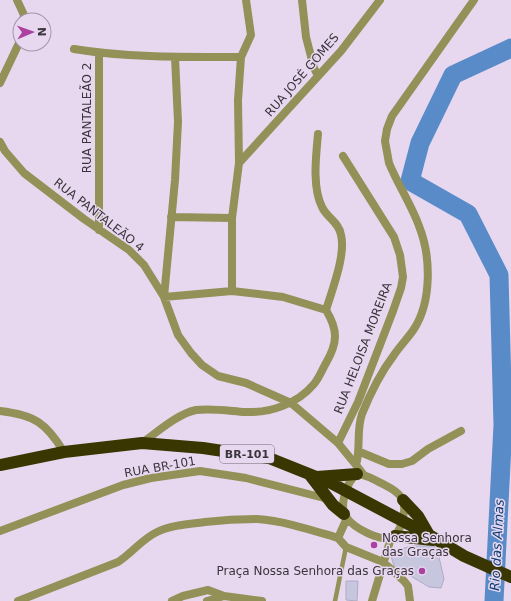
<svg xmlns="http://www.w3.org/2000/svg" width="511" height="601" viewBox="0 0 511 601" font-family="'DejaVu Sans',sans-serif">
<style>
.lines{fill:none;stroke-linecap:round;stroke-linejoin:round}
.river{stroke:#5a8bc9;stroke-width:19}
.building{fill:#c6c6df;stroke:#acacc5}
.lane{stroke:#939058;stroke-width:4.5}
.street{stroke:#939058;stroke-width:8}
.highway{stroke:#393602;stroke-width:12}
.poi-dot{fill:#ac40a0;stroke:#e8d8ef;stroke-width:1.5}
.labels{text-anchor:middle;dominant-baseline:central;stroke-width:3;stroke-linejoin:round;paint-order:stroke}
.shield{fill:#e8d8ef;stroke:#6e6572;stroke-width:1}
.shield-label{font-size:11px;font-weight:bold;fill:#3a343d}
.street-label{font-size:12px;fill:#3a343d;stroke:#e8d8ef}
.poi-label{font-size:12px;fill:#3a343d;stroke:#e8d8ef;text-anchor:start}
.water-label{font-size:13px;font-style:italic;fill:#0b3e77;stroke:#e8d8ef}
</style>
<rect width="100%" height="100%" fill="#e8d8ef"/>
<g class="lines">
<path class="river" d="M494,601L503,425L499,275L468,214L410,181L420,143L453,75L511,48"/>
</g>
<path class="building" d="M412,546H434L438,553L444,579L441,588L429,587L394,566L391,556L397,550Z
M346,581H358L357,601L346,600Z"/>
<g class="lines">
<path class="lane" d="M335,601L346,547"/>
<path class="street" d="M17,0L24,15L23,20
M302,0L306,37L314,68L318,76
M74,49C129,58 185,57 241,57
M99,53V230
M175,57L178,122L175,180L164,297L178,335L191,353L202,365L218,376L246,383L291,403L338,443L356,465
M0,83L20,41
M0,142L5,151L24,173L84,219L129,250L144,265L164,297L232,291L283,297L326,310
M239,163L341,51L380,0
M171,217L232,218
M232,291V218L239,163L238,100L241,57L251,35L246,0
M0,411C35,415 46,423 64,452
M142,443C156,433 179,413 196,410C212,408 230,411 245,412C271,413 297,404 314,384C319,378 322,370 326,363C338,342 338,330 326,310C332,290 346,255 341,235C339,222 327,218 322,207C312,187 316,156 318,134
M338,443L358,402L393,311L401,288L403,277L400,255L394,237L343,156
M360,452L389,464H402L412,461L428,449L461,431
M357,474C364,474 371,478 377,481C394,489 409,496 403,517C402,524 399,531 394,537C381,543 354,528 346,517C339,506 346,482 357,474Z
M363,474L356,465C361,448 356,431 362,414C370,394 381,372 394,355C400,346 408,338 414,329C432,301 431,256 419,226C411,204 398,185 389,163L385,141L387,129L392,116L474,0
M0,531L123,485L151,478L200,471L246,478L328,499
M338,538L346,547L383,562L404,581L408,586L410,601
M338,538L347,518
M18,601L118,562C132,553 142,539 157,532C171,525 189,524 205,522C222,520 239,519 257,519C285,521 311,530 338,538
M172,601L183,596L208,590L224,596L262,601
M207,601L224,596
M372,601L391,538"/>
<path class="highway" d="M0,465L64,452L142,443L203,448L269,458L329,482L429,535L464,556L511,577
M310,475L333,505L344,514
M317,477L357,474
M403,500L418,516L429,535
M395,536L433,540"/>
</g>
<g class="poi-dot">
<circle cx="374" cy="545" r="4"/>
<circle cx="422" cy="571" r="4"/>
</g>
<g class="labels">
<rect class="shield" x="220" y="445" width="54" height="18" rx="3"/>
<g class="shield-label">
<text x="247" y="454">BR-101</text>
</g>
<g class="street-label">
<text transform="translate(302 75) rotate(-49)">RUA JOSÉ GOMES</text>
<text transform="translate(87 118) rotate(-90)">RUA PANTALEÃO 2</text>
<text transform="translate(99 215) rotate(38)">RUA PANTALEÃO 4</text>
<text transform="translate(363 348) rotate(-69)">RUA HELOISA MOREIRA</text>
<text transform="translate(160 467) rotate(-10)">RUA BR-101</text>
</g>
<g class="poi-label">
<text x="382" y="538">Nossa Senhora<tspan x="382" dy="14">das Graças</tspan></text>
<text x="414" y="571" text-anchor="end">Praça Nossa Senhora das Graças</text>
</g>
<g class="water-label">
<text transform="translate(497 545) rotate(-87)">Rio das Almas</text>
</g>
</g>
<g transform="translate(32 32) rotate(88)"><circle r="19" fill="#e8d8ef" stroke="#a296a8"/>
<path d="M0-3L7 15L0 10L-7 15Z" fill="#ac40a0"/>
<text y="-6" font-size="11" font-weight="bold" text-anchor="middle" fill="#3a343d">N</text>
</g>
</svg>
